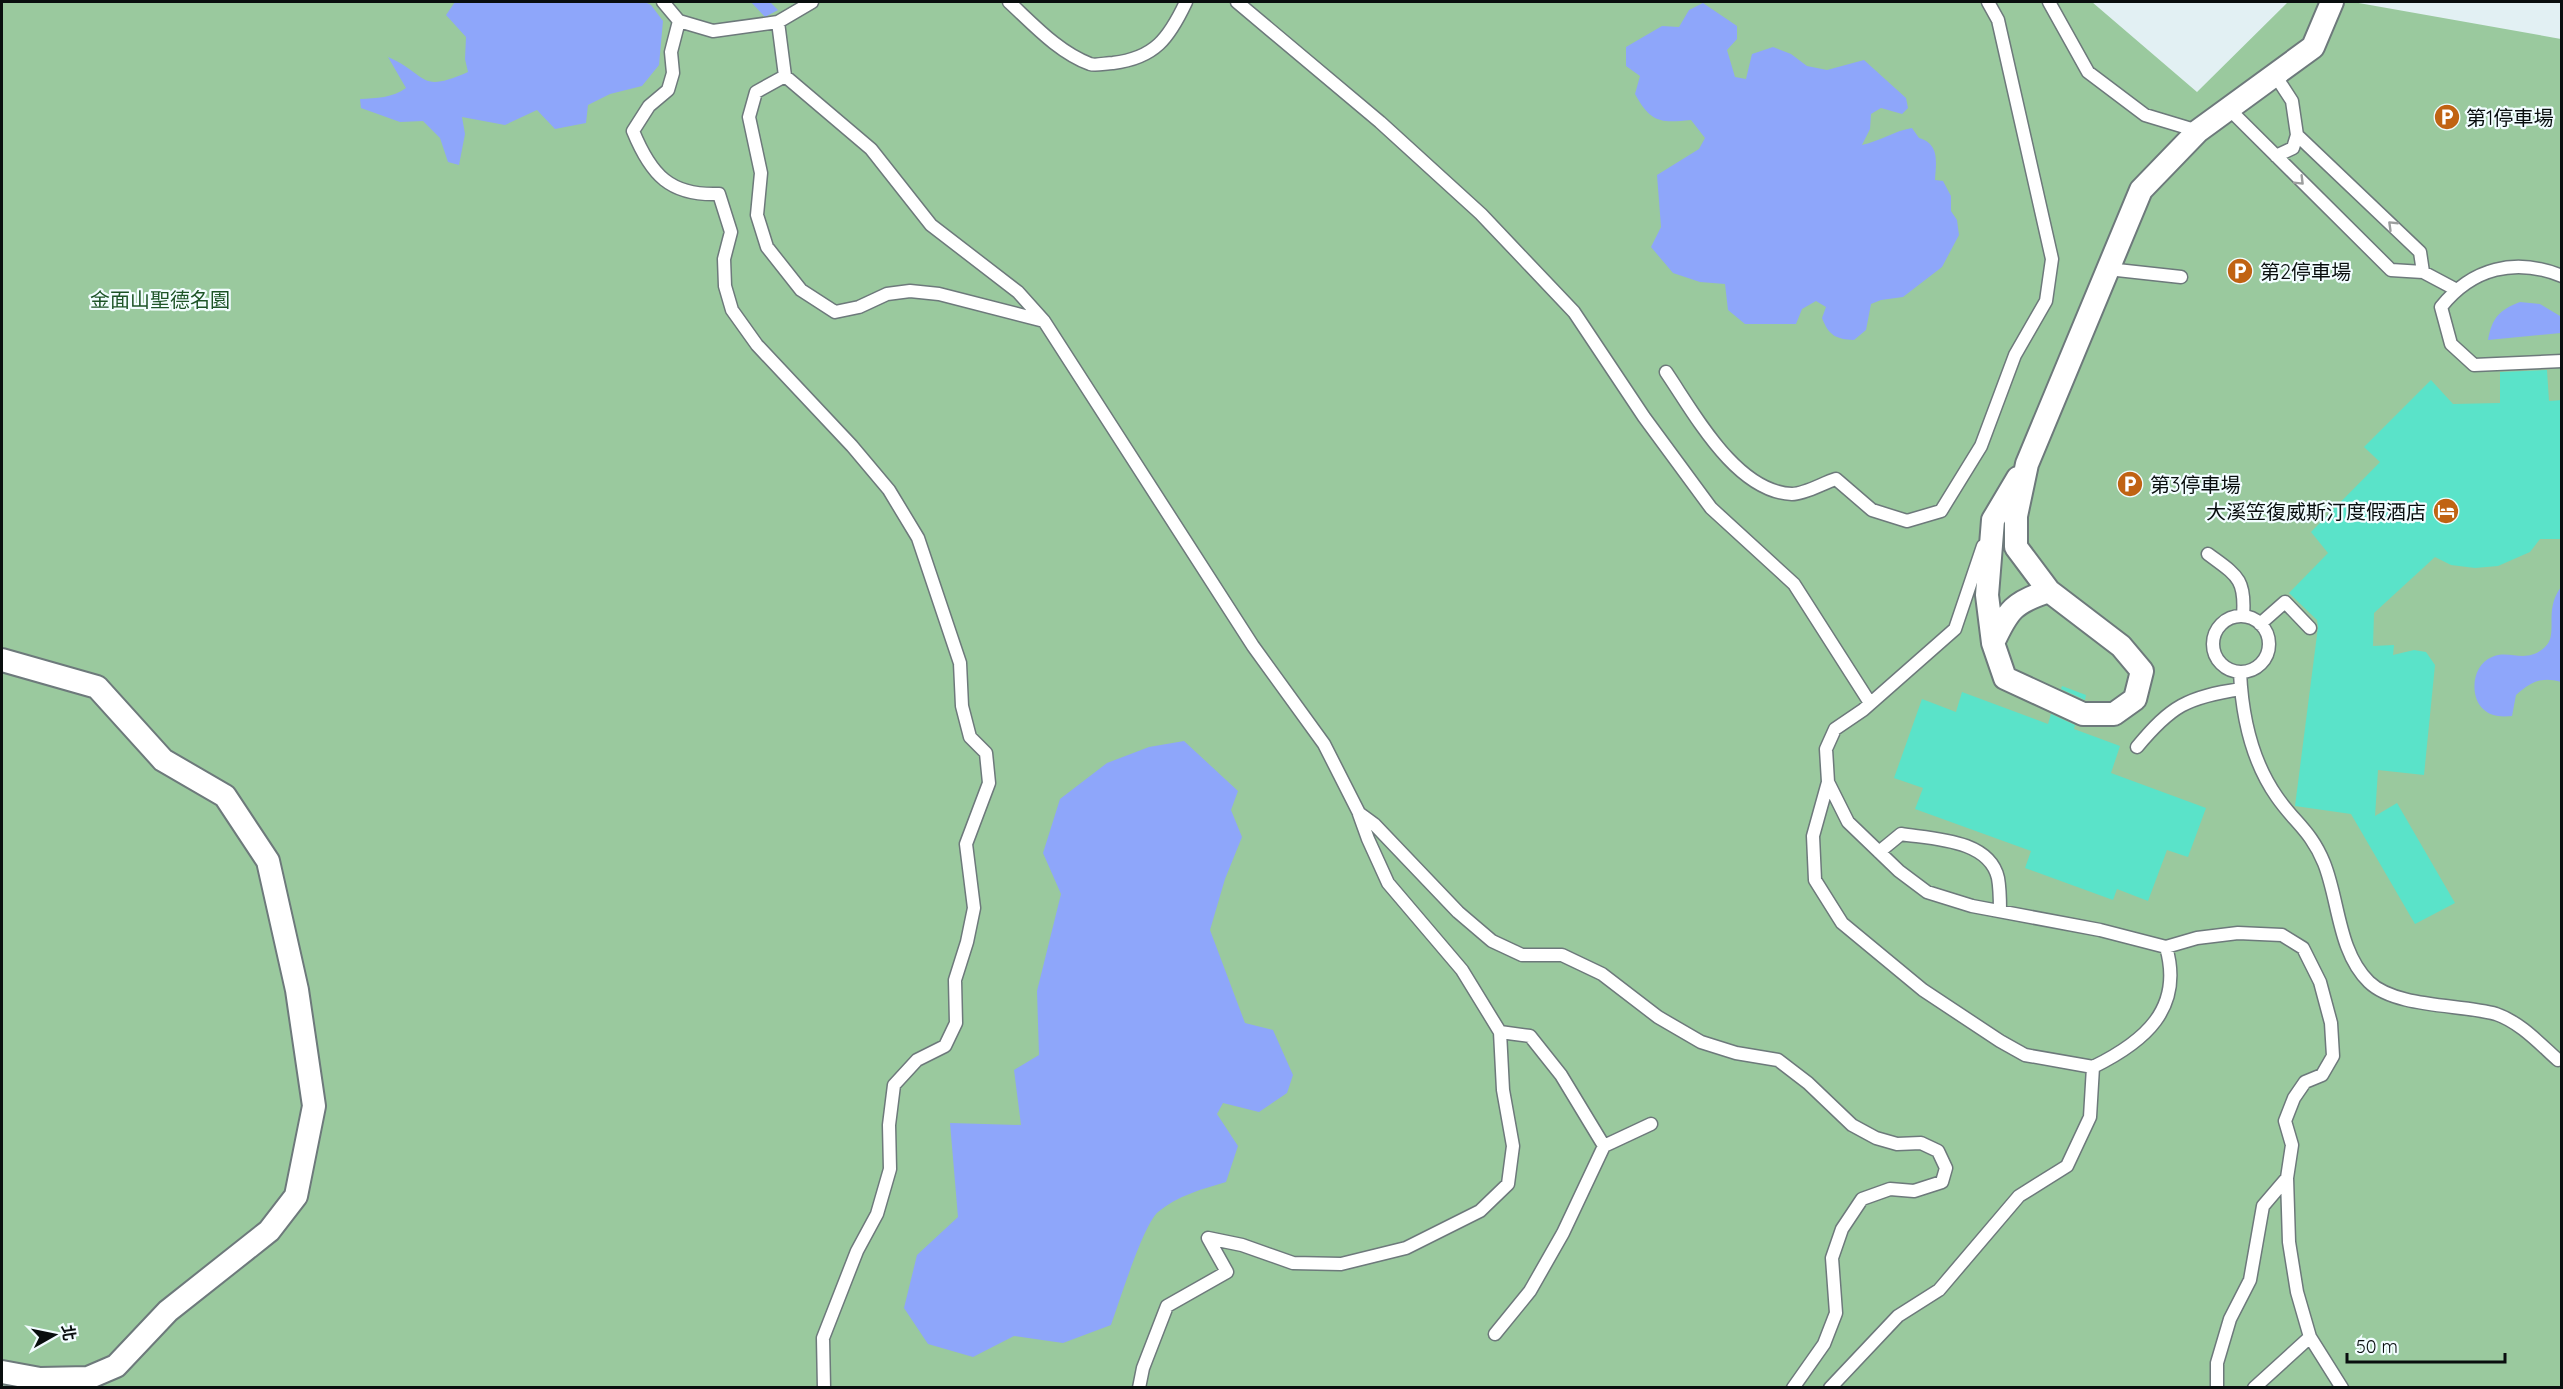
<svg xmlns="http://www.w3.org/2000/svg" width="2563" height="1389" viewBox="0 0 2563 1389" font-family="Quicksand,'Noto Sans TC',sans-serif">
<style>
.green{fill:#9ac99e}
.water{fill:#8ea6fa}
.building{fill:#5ae3c9}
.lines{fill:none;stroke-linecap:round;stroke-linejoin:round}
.service-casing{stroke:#6d797b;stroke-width:15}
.minor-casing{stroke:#6d797b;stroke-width:26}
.service{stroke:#fff;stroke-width:12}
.minor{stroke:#fff;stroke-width:22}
.oneway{stroke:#9d9f9f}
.labels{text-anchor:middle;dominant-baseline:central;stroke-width:4.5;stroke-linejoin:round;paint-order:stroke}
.poi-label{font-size:20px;fill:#090e0e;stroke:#f2fdff;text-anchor:start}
.park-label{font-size:20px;fill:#1d5427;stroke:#f2fdff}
</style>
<rect width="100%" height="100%" fill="#e2f0f3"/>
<path class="green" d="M2,2H2092L2197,92L2288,2H2353L2561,39V1387H2Z"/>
<path class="water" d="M455,2H645L651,5L663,21L659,65L642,86L610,94L588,105L586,123L555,129L537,110L505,125L462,117L465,134L459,165L448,162L440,138L423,121L400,122L361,108L360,99C376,98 393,98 406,88L388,57C429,75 418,94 468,72L465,59L466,37L446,15Z
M751,2H770L778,10L765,17Z
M1703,3L1737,26V39L1727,50L1735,77L1746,79L1752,54L1773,47L1791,54L1807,66L1827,70L1864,60L1906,98L1908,108L1902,114L1881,108L1871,114L1870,129L1862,145C1880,141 1894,131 1912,128L1919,138C1940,144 1936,162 1935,180L1943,181L1951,196V211L1957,220L1959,235L1942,267L1903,297L1881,300L1871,304L1866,330L1854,340C1836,339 1829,336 1822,318L1826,307L1816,301L1802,309L1796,324H1745L1728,310L1725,284L1700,282L1673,273L1651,247L1661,227L1657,175L1699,149L1705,138L1691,120C1660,123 1651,123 1635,94L1640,76L1626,66V47L1662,26L1679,27L1689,10Z
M2520,302L2540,304L2560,316L2561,333L2488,340C2492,318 2499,310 2520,302Z
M2561,587V682C2542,676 2531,682 2516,695L2512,716C2501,717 2491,717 2482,708C2469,694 2473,664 2492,657C2510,649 2526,665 2545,647C2559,634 2543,611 2561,587Z
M1184,741L1238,791L1231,810L1242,837L1225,879L1210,930L1245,1023L1273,1030L1293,1075L1287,1093L1259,1112L1223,1103L1217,1114L1238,1146L1226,1182C1202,1189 1177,1196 1158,1212C1143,1225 1119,1303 1111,1325L1063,1343L1014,1336L973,1357L928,1344L904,1308L917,1255L958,1217L950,1123L1021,1125L1014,1070L1039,1055L1037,991L1061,894L1043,853L1060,799L1107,763L1149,747Z"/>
<path class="building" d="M2547,370L2549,401L2562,400V539H2540L2530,552L2498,566L2475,568L2451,565L2435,557L2374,613L2373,646L2394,645L2393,655L2414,650L2426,652L2435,665L2424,775L2378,770L2375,816L2397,803L2455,903L2415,924L2351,814L2295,806L2318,627L2317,620L2289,593L2328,553L2311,532L2380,462L2364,447L2431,380L2453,404L2500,403V372Z
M2062,686L2086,695L2085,700L2061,689Z
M1962,692L2048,724L2051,714L2075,725L2074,729L2120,746L2111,773L2206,808L2188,857L2167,850L2148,901L2117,889L2113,900L2025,868L2031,851L1915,809L1923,788L1894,778L1922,699L1956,712Z"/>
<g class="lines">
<g class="service-casing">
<path id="service" d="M663,2L679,21
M1009,2C1033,24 1058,52 1090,64C1096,66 1106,63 1113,63C1155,58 1169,38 1186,2
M1237,2L1380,122L1481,214L1574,312L1644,417L1711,508L1794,584L1870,703
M2049,2L2088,72L2145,115L2198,131
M778,22L812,2
M2275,75L2292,101L2297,135L2420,252L2423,272
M785,76L778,22L713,31L679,21L671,52L673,73L668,90L649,106L633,131C651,175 670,196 719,194L731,232L724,259L725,286L732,310L757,345L852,446L889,490L918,538L960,663L962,706L970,737L986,753L989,783L966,844L974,908L967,942L955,980L956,1023L945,1046L917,1060L894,1085L889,1125L890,1169L877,1214L857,1251L823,1338L824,1388
M2229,109L2391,270L2423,272L2455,289
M2276,156L2293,148L2297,135
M2108,269L2181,277
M2562,276C2515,257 2472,268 2441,307L2451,344L2474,365L2562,361
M1044,321L939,294L910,291L887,294L859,307L835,312L801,290L767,247L757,215L761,173L749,117L756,92L785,76L871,149L931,225L1018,292L1044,321L1253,646L1324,744L1359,813L1374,824L1458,912L1492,941L1522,955H1562L1602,974L1658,1017L1701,1042L1736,1053L1778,1060L1808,1083L1852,1125L1876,1138L1897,1144L1921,1143L1938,1151L1946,1168L1942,1182L1914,1191L1890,1189L1862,1199L1842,1229L1832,1258L1836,1313L1824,1344L1793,1388
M1666,372C1694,413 1736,492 1792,494C1805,494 1823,483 1836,479L1872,510L1907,521L1941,511L1981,446L2015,355L2046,301L2052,259L1998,20L1988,2
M1983,546L1955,629L1863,710L1835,729L1826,749L1828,782L1848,822L1899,871L1927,892L1972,906L2100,930L2166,947L2197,938L2238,933L2282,935L2303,948L2320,982L2331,1023L2333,1056L2322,1075L2305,1082L2294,1098L2285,1121L2292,1145L2287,1178L2289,1242L2297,1292L2310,1337L2342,1388
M2208,554C2236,575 2246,578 2243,616
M2213 644a28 28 0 1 1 56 0a28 28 0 1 1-56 0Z
M2260,624L2285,602L2310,628
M2240,672C2242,716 2251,760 2277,797C2295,823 2311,831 2324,863C2339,900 2338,952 2369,982C2396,1008 2461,1004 2496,1014C2520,1022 2540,1044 2558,1060
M2137,747C2171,706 2187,697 2241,689
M1828,782L1813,836L1815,880L1842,923L1923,990L2000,1041L2025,1055L2093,1067
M1879,852L1901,834C1932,839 1989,839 1998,878C2000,889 2000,900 2000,911
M1604,1146L1651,1124
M1495,1334L1530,1291L1563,1233L1604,1146L1561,1075L1530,1036L1500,1032
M1139,1388L1143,1368L1167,1306L1227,1272L1208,1238L1242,1245L1293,1263L1341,1264L1406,1248L1480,1211L1508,1184L1513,1146L1503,1090L1500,1032L1462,970L1388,883L1368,839L1359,814
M1830,1388L1898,1316L1939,1290L2019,1196L2067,1166L2090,1117L2093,1067C2144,1042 2184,1009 2166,947
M2217,1388V1363L2230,1319L2250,1280L2263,1206L2287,1178
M2254,1388L2310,1337"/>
</g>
<g class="minor-casing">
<path id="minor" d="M2049,591L2016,547V516L2027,464L2141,190L2198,131L2313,47L2332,2
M1993,643C2008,610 2014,602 2049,591L2121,646L2142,671L2135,699L2114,714H2083L2005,678L1993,643L1987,595L1993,520L2018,478
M2,660L97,687L163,760L225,796L268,861L297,990L314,1106L296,1196L269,1231L168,1311L116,1366L88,1378L40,1379L2,1372"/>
</g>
<use href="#service" class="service"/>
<use href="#minor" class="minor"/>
</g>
<defs><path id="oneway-chevron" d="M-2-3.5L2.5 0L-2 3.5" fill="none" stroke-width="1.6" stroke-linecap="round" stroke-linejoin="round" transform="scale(1.5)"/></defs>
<g class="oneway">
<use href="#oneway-chevron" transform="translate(2300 181) rotate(45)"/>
<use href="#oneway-chevron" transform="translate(2392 225) rotate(-136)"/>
</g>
<defs>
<g id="parking-disc" transform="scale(1.35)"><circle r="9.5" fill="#c06313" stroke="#f2fdff"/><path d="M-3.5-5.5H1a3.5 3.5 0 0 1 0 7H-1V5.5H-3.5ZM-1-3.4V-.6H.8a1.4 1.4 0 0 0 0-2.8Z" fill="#fff"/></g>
<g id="hotel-disc" transform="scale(1.35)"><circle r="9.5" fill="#c06313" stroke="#f2fdff"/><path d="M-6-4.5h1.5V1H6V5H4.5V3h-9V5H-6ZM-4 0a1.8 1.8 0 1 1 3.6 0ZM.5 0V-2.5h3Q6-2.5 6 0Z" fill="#fff"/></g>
</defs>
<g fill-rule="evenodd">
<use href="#parking-disc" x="2447" y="117"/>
<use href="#parking-disc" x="2240" y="271"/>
<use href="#parking-disc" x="2130" y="484"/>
<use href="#hotel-disc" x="2446" y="511"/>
</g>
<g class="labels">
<g class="poi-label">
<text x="2466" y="117">第1停車場</text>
<text x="2260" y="271">第2停車場</text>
<text x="2150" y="484">第3停車場</text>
<text x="2426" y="511" text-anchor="end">大溪笠復威斯汀度假酒店</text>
</g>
<g class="park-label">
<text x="160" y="299">金面山聖德名園</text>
</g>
</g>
<rect width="2563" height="1389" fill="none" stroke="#090e0e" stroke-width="6"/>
<g transform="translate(54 1335) rotate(81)" stroke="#f2fdff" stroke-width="4.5" paint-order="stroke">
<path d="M0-4.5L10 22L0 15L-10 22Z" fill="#090e0e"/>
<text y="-9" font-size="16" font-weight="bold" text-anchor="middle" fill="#090e0e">北</text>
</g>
<path d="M2347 1353v9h158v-9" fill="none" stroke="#090e0e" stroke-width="3"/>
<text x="2356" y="1353" font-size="18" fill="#090e0e" stroke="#f2fdff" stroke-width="4.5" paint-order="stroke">50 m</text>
</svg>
